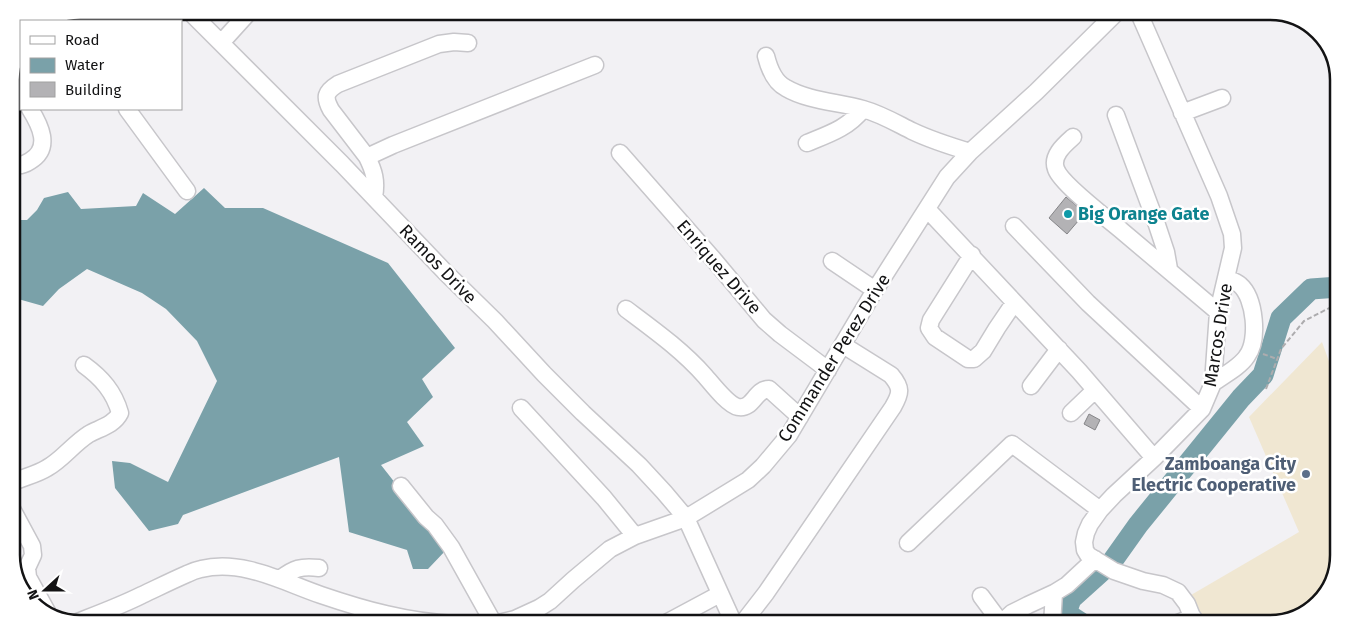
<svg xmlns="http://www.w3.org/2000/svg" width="1350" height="635" viewBox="0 0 1350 635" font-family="'Fira Sans',sans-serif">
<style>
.commercial{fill:#f0e7d2}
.water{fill:#7aa1a9}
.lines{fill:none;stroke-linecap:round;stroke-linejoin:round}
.river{stroke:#7aa1a9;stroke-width:21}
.building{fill:#b3b2b5;stroke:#858588}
.minor-casing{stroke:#c7c6ca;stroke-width:19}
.path{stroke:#adacae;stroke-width:2;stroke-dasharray:5 2.5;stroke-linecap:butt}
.minor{stroke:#fff;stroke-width:16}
.culture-dot{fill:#0f9aa8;stroke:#fff;stroke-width:2}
.service-dot{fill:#5c6f8a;stroke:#fff;stroke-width:2}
.labels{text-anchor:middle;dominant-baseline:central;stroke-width:5;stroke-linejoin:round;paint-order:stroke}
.culture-label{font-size:18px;font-weight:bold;fill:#0d838f;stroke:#fff;text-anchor:start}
.street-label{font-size:18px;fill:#131314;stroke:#fff}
.service-label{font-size:18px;font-weight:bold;fill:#4e5e75;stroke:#fff;text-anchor:end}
.rim{fill:none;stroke:#131314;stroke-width:2.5}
</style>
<rect width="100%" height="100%" fill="#f2f1f4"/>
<path class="commercial" d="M1322,342L1339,389V555L1332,585L1308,612L1271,624H1203L1191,595L1299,532L1249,417Z"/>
<path class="water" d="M204,188L225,208H263L388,263L455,348L422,379L433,397L407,422L424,446L381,465L447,549L428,569H413L407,550L349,532L339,457L183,515L178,524L149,531L115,488L112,461L130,463L168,482L217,381L197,341L166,309L142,293L87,269L59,289L43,306L11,297V220H27L37,210L44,198L68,192L81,209L136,206L143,193L175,214Z"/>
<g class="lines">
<path class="river" d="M1083,624L1066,613L1071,599L1111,563L1138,525L1241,398L1263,375L1281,318L1311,289L1339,287"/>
</g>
<path class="building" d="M1066,197L1085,213L1067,234L1049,218Z
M1089,414L1100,420L1095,430L1084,424Z"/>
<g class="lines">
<g class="minor-casing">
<path id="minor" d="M189,11L342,164L446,273L495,321L544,374L583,413L639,465L664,492L686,518L734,624
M1138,11L1219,196L1232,234L1233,248L1218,312L1213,383L1202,409L1154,458L1114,495L1100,510L1090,524L1086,533L1084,542L1085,550L1088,555L1114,571L1143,581L1163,585L1178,592L1187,604L1195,624
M65,17L67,21
M221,43L250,11
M766,56C769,68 774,82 786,88C808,101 839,102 863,109C881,114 896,123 912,131C931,140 950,146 970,152
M11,79L21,95
M127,109L187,191
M1182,113L1222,98
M1116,115L1157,225L1166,252L1169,269
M1073,137C1064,145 1051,156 1056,169C1061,184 1108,219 1122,231C1154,258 1186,285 1218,312
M807,143C829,134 848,128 863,109
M620,153L714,260L764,320L780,334L828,370
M367,157L393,145L595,65
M11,163C18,167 24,165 30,161C52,148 40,125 30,109
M374,197C377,181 374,171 367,157L331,110C324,97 325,92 338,84L439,44L454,42L468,43
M927,209L1079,371L1154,458
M1014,226L1088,303L1202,409
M972,255L931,320L929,328L935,337L968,359H974L983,351L997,328L1014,303
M832,261L875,290
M626,309C654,330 682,350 705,376C712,384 728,405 738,407C753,410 755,389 769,389L800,417
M1213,383C1224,375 1240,367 1247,356C1259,340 1255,298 1240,285C1237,282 1231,280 1226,278
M1031,386L1059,349
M521,408L604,498L635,536
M1071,413L1095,390
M11,483C23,477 36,475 47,468C62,460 73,444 89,434C100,428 114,425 120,413C114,392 102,378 84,365
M401,486L426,517L435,525L451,547L494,624
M11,507L32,546L33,555L27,568L28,577L50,617
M908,543L1012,444L1100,510
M280,579C294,568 301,566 319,568
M981,596L1001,623
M75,623C98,614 120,606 142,595C157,588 171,581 187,574C191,572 196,570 201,569C243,559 283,582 321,595C365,610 408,622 454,624
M494,624L515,619L539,608L550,601L573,580L610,549L635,536L686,518L748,480L763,466L789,435L875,290L947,177L970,152L1036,92L1118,11
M664,624L720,594
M742,624L766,593L893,407C901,393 902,388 891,375L843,345
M1000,624L1012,613L1028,605L1054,593L1067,585L1095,559
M1052,624L1054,593
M1175,624L1193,617"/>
</g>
<path class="path" d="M1263,354L1277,359
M1266,389L1281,349L1304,321L1339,303"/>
<use href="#minor" class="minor"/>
</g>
<circle class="culture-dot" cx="1068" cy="214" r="5"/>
<circle class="service-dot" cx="1306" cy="474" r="5"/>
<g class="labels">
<g class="culture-label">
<text x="1078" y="214">Big Orange Gate</text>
</g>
<g class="street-label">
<text transform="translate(438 264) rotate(46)">Ramos Drive</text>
<text transform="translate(719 267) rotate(49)">Enriquez Drive</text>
<text transform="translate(1218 335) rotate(-81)">Marcos Drive</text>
<text transform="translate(834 358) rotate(-58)">Commander Perez Drive</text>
</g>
<g class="service-label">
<text x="1296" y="464">Zamboanga City<tspan x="1296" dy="21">Electric Cooperative</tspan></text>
</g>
</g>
<path d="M0 0H1350V635H0ZM80 20H1270A60 60 0 0 1 1330 80V555A60 60 0 0 1 1270 615H80A60 60 0 0 1 20 555V80A60 60 0 0 1 80 20Z" fill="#fff" fill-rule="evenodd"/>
<path class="rim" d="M80 20H1270A60 60 0 0 1 1330 80V555A60 60 0 0 1 1270 615H80A60 60 0 0 1 20 555V80A60 60 0 0 1 80 20Z"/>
<rect x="20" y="20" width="162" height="90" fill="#ffffff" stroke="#a1a1a1"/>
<rect x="30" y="36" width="25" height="8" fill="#ffffff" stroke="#a1a1a1"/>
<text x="65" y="45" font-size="15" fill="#131314">Road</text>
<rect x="30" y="58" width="25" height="15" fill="#7aa1a9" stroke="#a1a1a1"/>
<text x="65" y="70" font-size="15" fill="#131314">Water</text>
<rect x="30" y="82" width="25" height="15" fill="#b3b2b5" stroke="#a1a1a1"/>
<text x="65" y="95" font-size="15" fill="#131314">Building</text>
<g transform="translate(45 590) rotate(249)" stroke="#ffffff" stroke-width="4" paint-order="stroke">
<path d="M0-4L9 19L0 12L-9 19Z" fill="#131314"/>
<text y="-8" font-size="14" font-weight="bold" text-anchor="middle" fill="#131314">N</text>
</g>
</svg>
